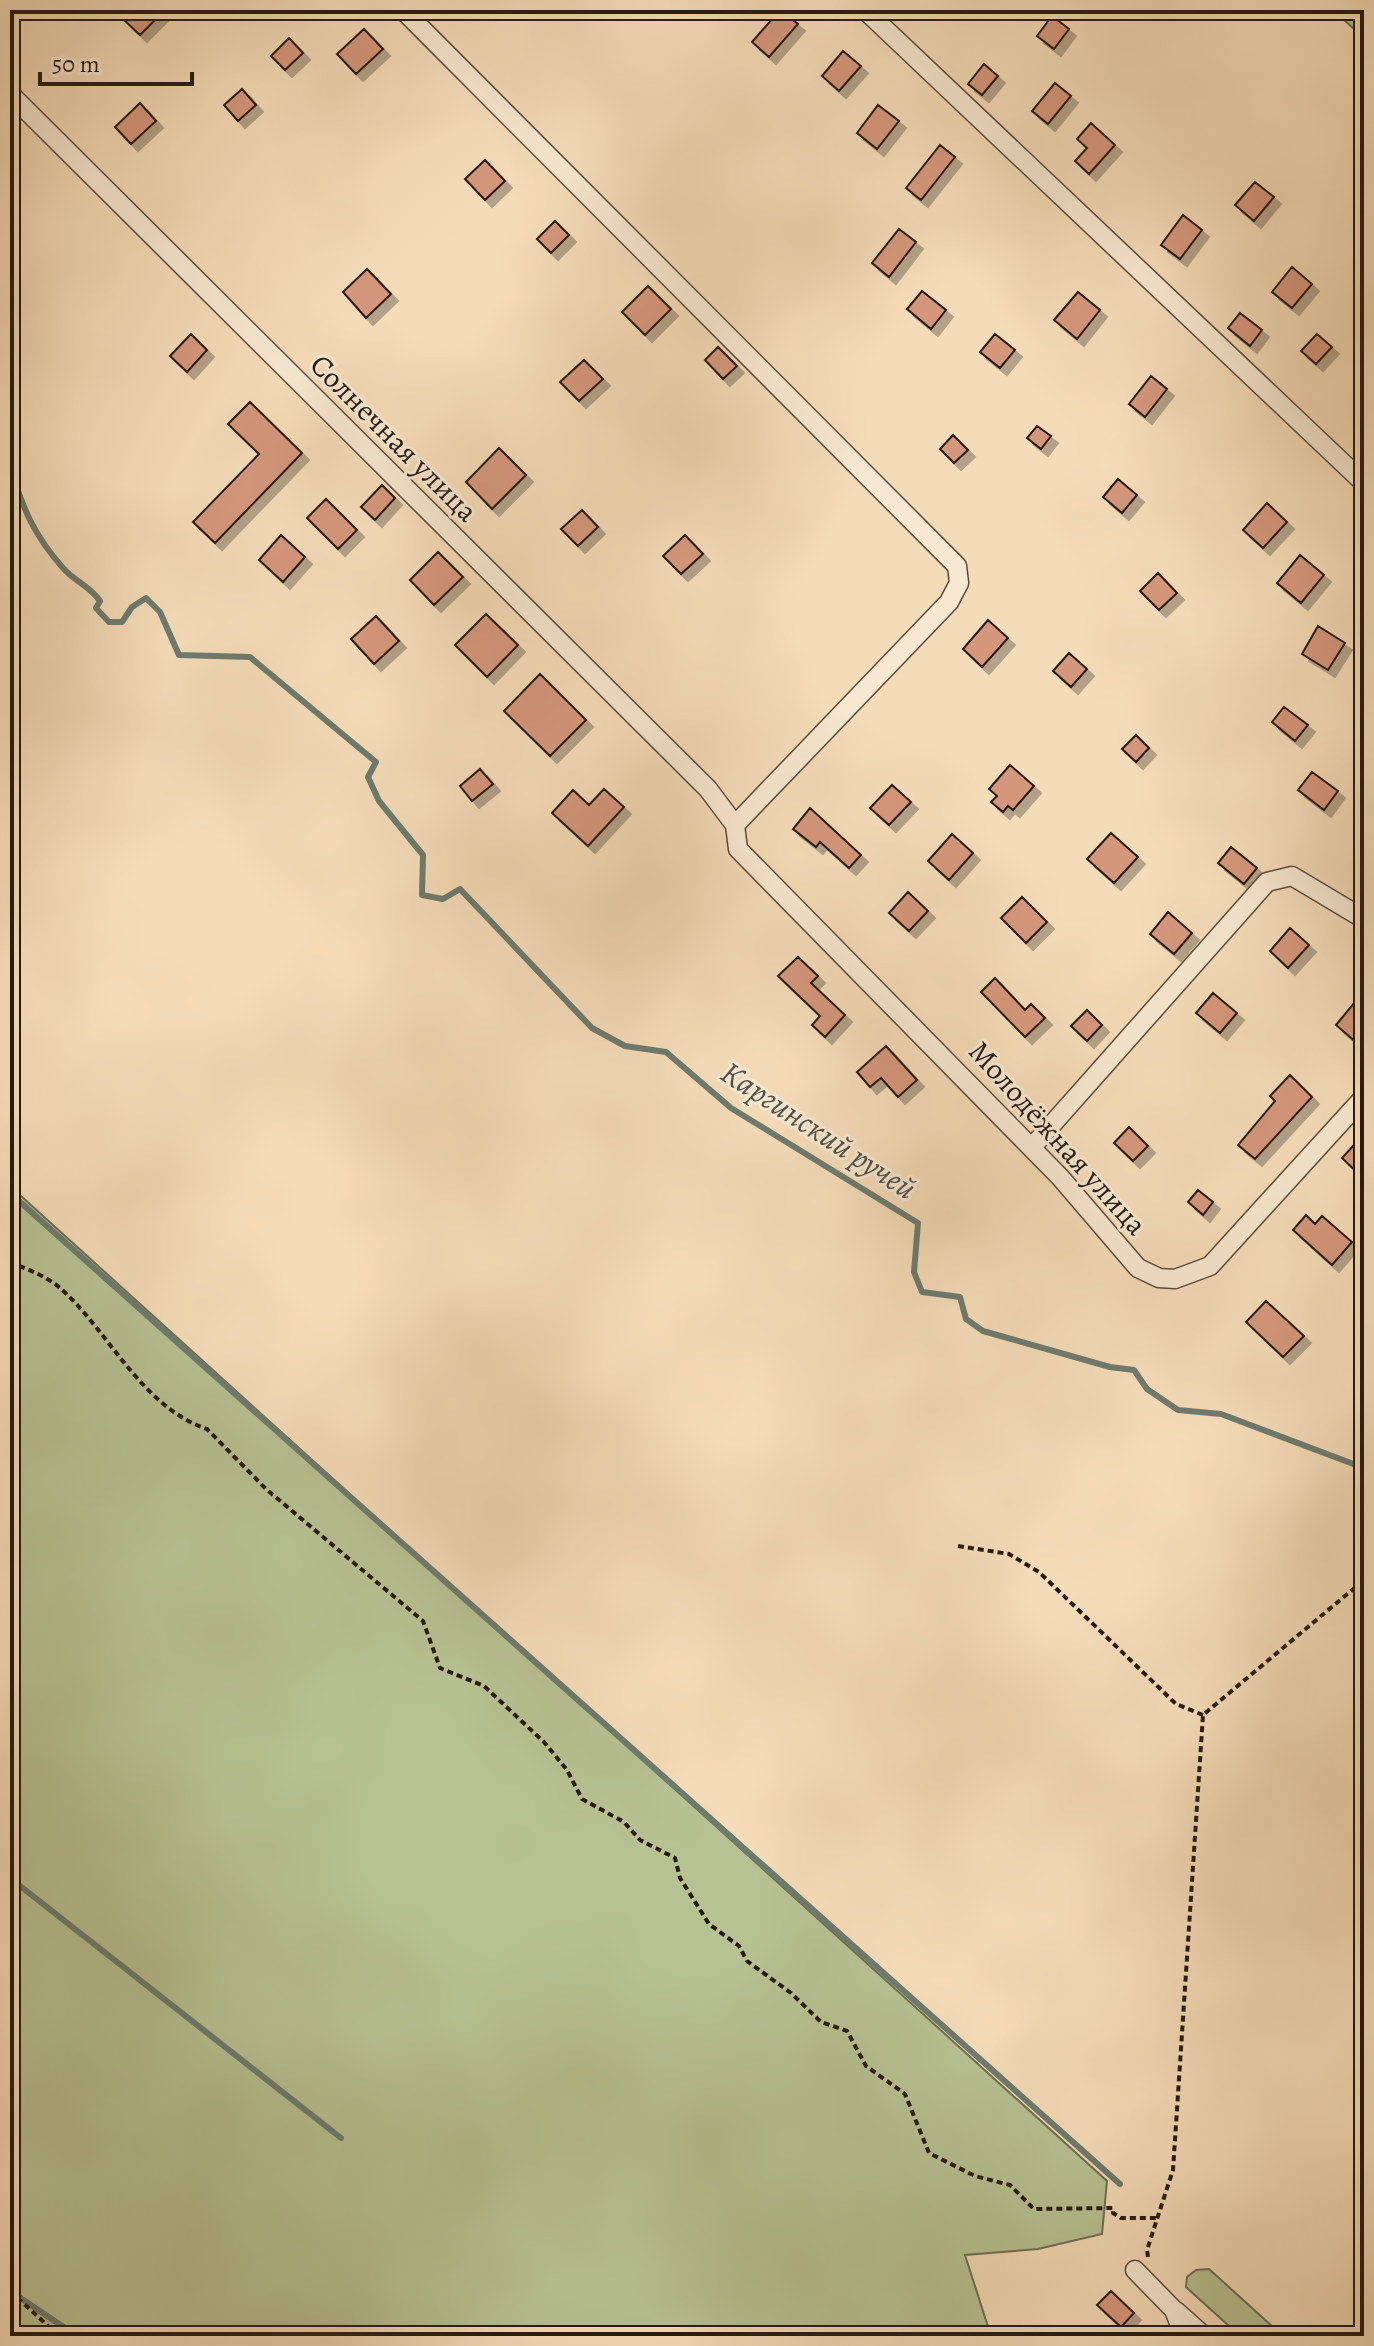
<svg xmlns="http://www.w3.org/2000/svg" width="1374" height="2346" viewBox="0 0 1374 2346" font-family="Alegreya,serif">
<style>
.green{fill:#b7c292;stroke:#6e6e52;stroke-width:2}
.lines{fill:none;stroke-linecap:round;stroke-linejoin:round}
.stream{stroke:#6d7b6f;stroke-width:6}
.building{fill:#d5977b;stroke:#261913;stroke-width:2;filter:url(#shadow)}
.street-casing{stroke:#5a4a3c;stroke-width:21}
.path{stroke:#261913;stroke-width:4;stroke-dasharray:6 4;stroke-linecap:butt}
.street{stroke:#f8e8d1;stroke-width:18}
.labels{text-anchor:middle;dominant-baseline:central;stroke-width:6;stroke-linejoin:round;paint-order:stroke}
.street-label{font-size:30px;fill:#261913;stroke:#f8e8d1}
.water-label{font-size:32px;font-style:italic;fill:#505249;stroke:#f8e8d1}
</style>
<defs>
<filter id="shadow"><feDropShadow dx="7" dy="7" stdDeviation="0" flood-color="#0004"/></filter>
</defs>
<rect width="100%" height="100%" fill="#f5dcb8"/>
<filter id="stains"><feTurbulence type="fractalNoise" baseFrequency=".0025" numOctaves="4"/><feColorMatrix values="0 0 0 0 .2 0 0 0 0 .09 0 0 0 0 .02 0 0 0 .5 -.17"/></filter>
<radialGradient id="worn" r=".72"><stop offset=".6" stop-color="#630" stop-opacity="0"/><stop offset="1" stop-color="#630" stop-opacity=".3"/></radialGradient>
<path class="green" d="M1333,10H1364V38Z
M10,1186L1107,2181L1102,2234L1038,2249L965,2255L991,2336H10Z
M1209,2269L1283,2336H1240L1186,2287L1187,2277L1196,2270Z"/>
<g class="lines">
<path class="stream" d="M10,468C24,510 33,534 63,568C74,581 90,586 100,601L96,608L109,622H122L132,607L146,598L160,612L179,655L250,657L376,762L368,777L379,801L423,855L422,895L443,899L460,889L592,1028L625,1046L666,1052L731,1108L918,1223L914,1272L922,1292L960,1297L966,1319L983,1331L1110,1367L1134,1370L1147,1389L1178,1410L1221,1414L1364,1468
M10,1193L1120,2184
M10,1878L341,2138
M10,2291L77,2336"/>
</g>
<path class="building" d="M133,10H165L140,35L124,20Z
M780,10L798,24L769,57L752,42Z
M1052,16L1069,29L1054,49L1037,36Z
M364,29L383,49L356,74L337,54Z
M289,38L303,53L285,70L271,56Z
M843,51L861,66L839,91L822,76Z
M984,64L998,76L982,95L968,84Z
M1055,83L1071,96L1048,124L1032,111Z
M242,89L256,105L238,121L224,105Z
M140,103L156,121L131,144L115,127Z
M878,105L899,121L877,149L857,133Z
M1091,123L1115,145L1089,174L1075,161L1087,148L1077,139Z
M940,145L955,157L921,200L906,188Z
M485,160L505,181L485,200L465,179Z
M1255,182L1274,197L1254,221L1235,205Z
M1183,215L1202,230L1180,259L1161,245Z
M555,221L569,235L551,253L537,239Z
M899,229L916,242L889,277L872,263Z
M1292,267L1312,284L1292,308L1272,292Z
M367,269L391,294L366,318L343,292Z
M648,286L671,309L645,335L622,312Z
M922,291L946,310L931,329L907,309Z
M1078,292L1100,310L1077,339L1054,320Z
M1240,313L1262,330L1250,346L1228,328Z
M191,334L207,350L187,372L170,356Z
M995,334L1015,350L1000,368L980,352Z
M1317,334L1332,347L1316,364L1301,351Z
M718,347L737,366L723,379L705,360Z
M584,360L603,379L579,401L560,382Z
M1151,376L1167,389L1145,417L1129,404Z
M250,402L302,453L215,543L193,522L259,454L228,424Z
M1037,426L1051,436L1041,449L1027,438Z
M953,435L968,450L954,463L940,449Z
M499,448L526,475L492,509L466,482Z
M1118,479L1137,495L1122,513L1103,497Z
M382,485L395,498L375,520L361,507Z
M326,499L357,530L338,549L307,518Z
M1267,503L1287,522L1263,548L1243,530Z
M582,510L598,527L578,546L561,529Z
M281,535L305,557L283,582L259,560Z
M685,535L703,554L681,574L663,556Z
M438,552L463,577L434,605L410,580Z
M1300,555L1324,575L1301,603L1277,583Z
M1158,573L1177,593L1159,610L1140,591Z
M486,614L518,645L487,677L455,645Z
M376,616L399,641L374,664L351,639Z
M988,620L1008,638L982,667L963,649Z
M1318,626L1345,643L1328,670L1302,654Z
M1069,653L1087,669L1071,687L1053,671Z
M540,674L586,720L550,756L504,711Z
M1284,707L1308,725L1295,741L1272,722Z
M1136,735L1149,748L1136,762L1122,749Z
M1010,765L1034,786L1013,810L1008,806L1003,812L991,802L997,796L989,789Z
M480,769L493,784L472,801L460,786Z
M1312,772L1338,791L1324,810L1298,790Z
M892,785L911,802L889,825L870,808Z
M604,789L624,807L588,846L552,813L573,790L589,805Z
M810,808L861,855L849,868L820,842L816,847L793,829Z
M1111,833L1138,857L1114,883L1087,859Z
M952,834L973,853L949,880L928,861Z
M1231,847L1257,868L1244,884L1218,863Z
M908,892L928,911L909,931L889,913Z
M1022,897L1047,922L1026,943L1001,918Z
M1168,912L1192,933L1174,954L1150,934Z
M1290,928L1309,945L1288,968L1270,951Z
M798,957L818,976L811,983L845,1015L825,1037L812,1025L820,1016L778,976Z
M995,978L1025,1010L1031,1004L1045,1018L1025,1037L981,992Z
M1213,993L1237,1013L1220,1033L1196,1013Z
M1355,1002L1364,1009V1049L1336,1025Z
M1087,1010L1102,1025L1087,1041L1071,1026Z
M886,1046L917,1080L898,1097L881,1078L870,1087L857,1072Z
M1290,1075L1312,1097L1255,1159L1238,1145L1275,1101L1270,1096Z
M1129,1127L1148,1146L1133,1161L1114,1143Z
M1364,1134V1179L1342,1158Z
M1198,1190L1213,1202L1203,1215L1188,1202Z
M1306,1215L1315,1224L1322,1216L1352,1242L1332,1265L1293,1230Z
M1266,1301L1304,1336L1283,1357L1246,1322Z
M1111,2291L1134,2313L1121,2327L1097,2305Z"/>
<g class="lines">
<g class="street-casing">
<path id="street" d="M403,10L957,566L959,583L949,602L735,825
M865,10L1364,483
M10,94L708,789L735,825
M735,825L738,849L1060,1177L1138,1268L1159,1278L1175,1279L1210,1266L1364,1097
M1032,1147L1267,882L1292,876L1364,919
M1135,2270L1174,2310L1184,2336
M1176,2311L1204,2336"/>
</g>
<path class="path" d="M10,1262C27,1269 46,1276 60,1288C110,1332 140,1406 207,1429L266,1489L423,1621L440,1668L484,1686L544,1742L567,1770L582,1799L624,1822L640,1840L675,1858L680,1878L709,1924L739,1946L747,1961L791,1993L821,2022L847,2031L866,2066L905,2094L929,2153L975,2176L1010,2185L1034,2209L1113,2208V2213L1121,2218H1158
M958,1546L1009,1554L1039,1572L1176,1704L1203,1715
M1148,2257L1147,2250L1173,2170L1203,1715L1364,1580
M10,2291L59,2336"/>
<use href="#street" class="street"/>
</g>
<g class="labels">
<g class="street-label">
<text transform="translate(394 438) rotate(45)">Солнечная улица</text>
<text transform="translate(1058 1138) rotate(48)">Молодёжная улица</text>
</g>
<g class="water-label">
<text transform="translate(819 1130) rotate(33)">Каргинский ручей</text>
</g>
</g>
<rect width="1374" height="2346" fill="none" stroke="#f5dcb8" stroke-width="40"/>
<rect x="12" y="12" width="1350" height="2322" fill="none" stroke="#261913" stroke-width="4"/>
<rect x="20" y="20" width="1334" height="2306" fill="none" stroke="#261913" stroke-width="2"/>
<path d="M40 72v12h152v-12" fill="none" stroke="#261913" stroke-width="4"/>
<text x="52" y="72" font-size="24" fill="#261913" stroke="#f8e8d1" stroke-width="6" paint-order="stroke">50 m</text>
<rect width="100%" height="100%" filter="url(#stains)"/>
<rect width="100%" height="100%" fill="url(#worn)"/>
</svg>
